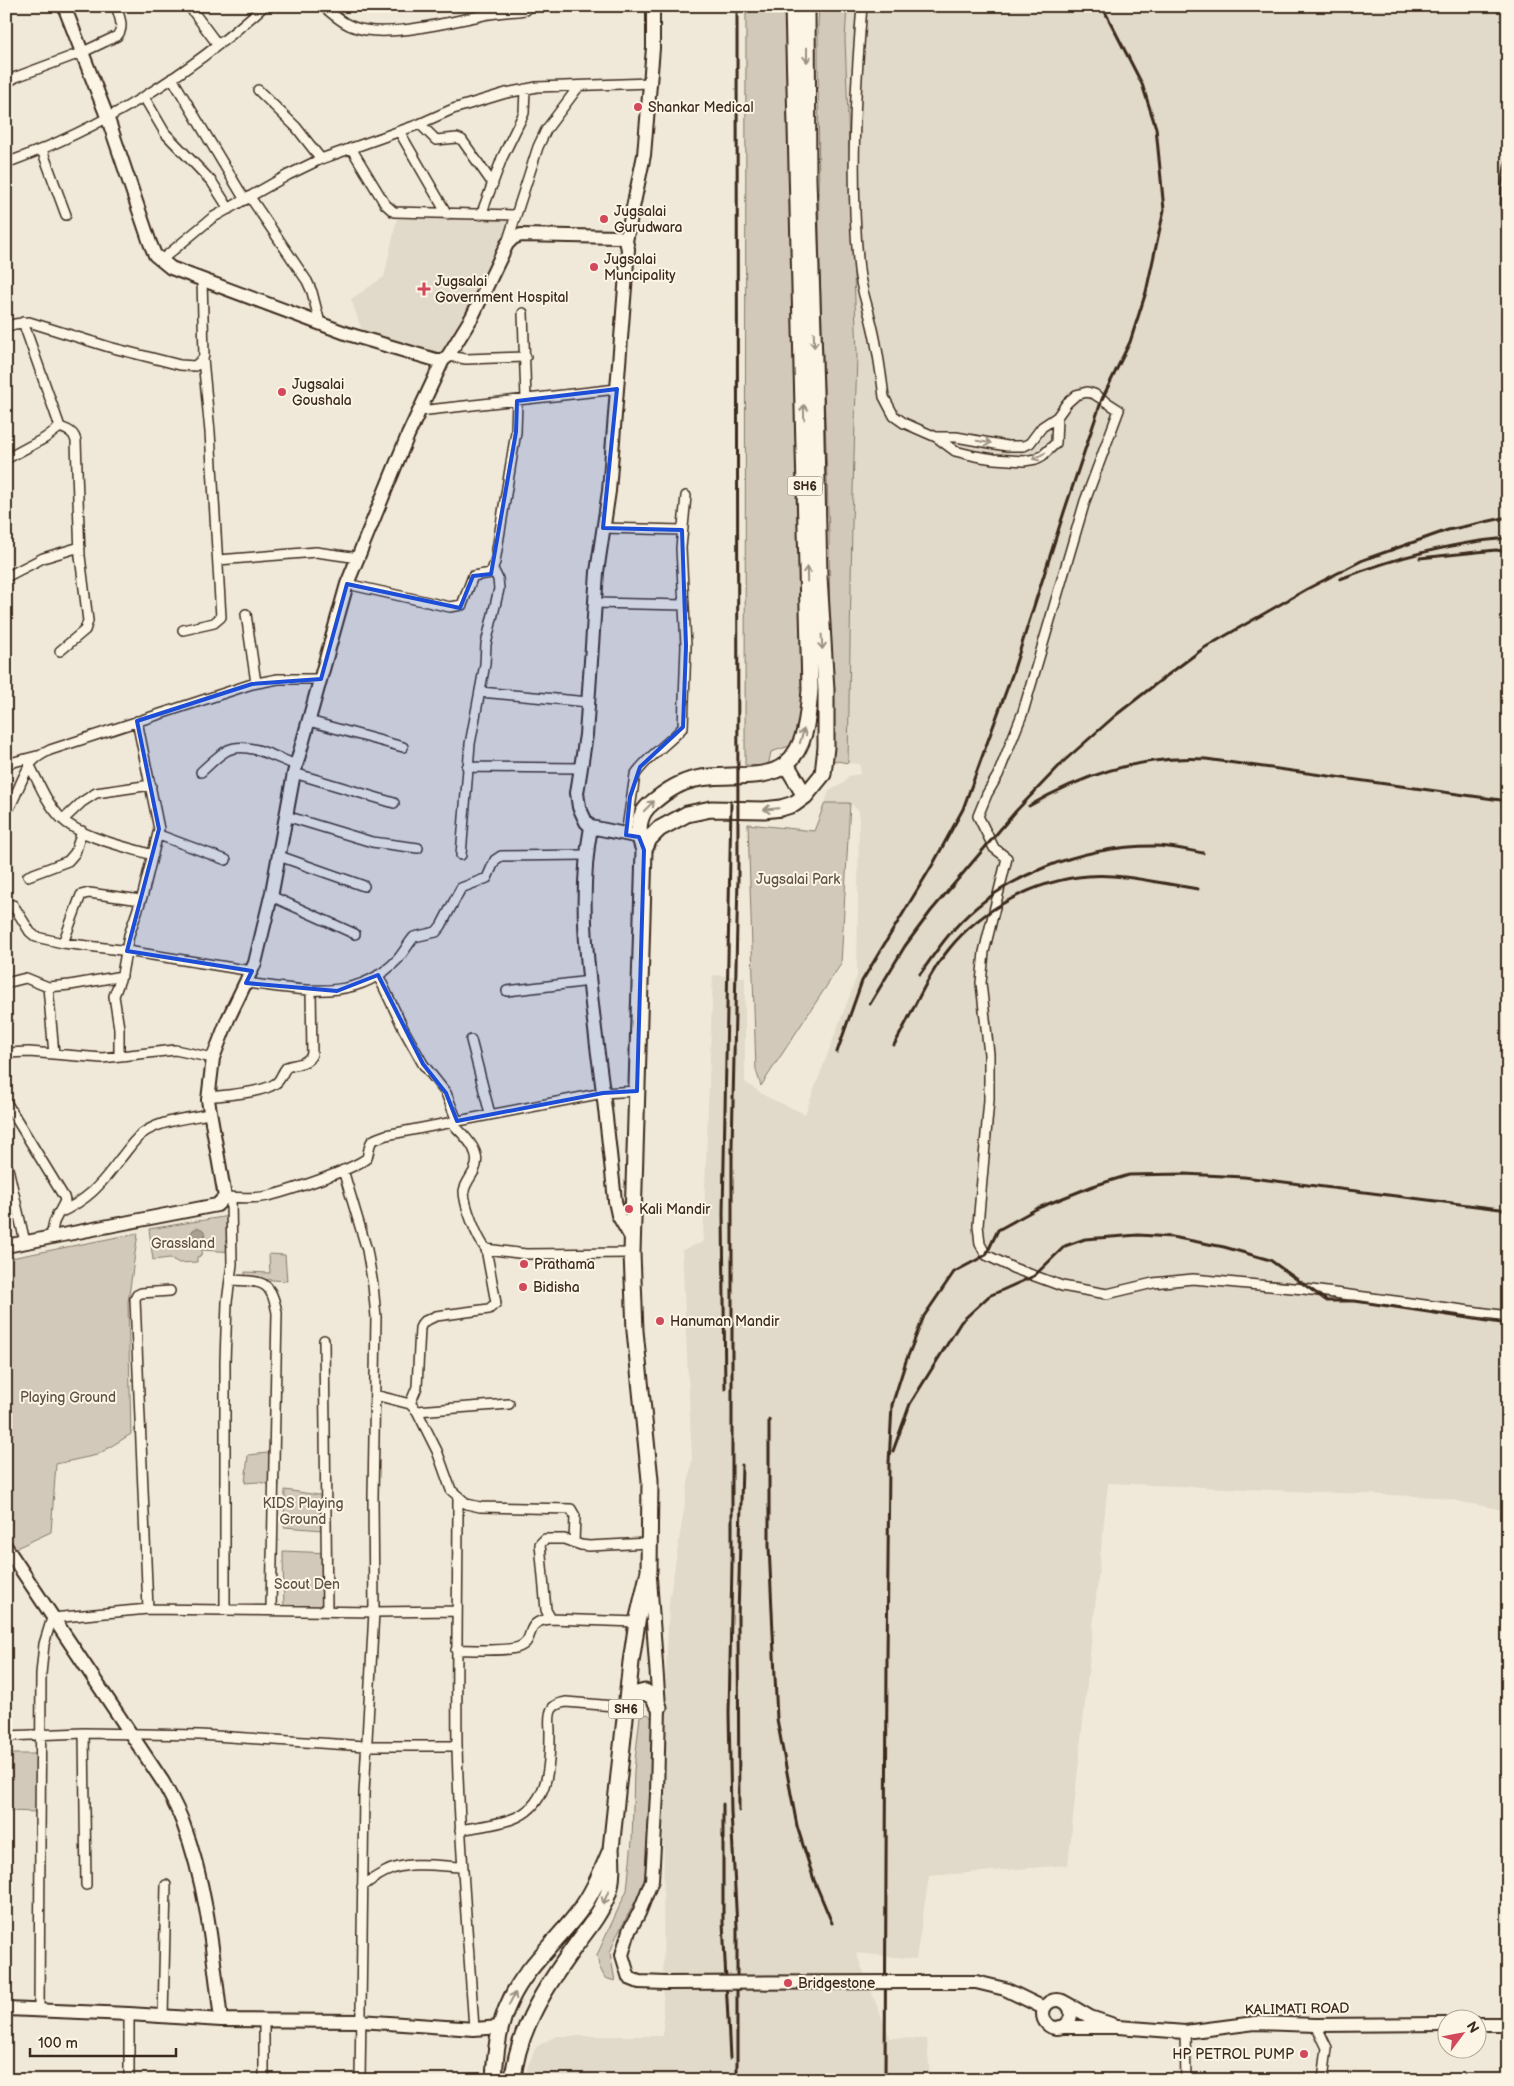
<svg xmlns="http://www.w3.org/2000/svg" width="1514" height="2086" viewBox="0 0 1514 2086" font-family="'Balsamiq Sans',sans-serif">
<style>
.built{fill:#e1d9c9}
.green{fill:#d2c9ba;stroke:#867a6c}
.water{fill:#aaa091;stroke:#7e7163}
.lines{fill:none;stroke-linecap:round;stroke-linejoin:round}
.street-casing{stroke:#3b2a1e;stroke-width:12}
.secondary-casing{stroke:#3b2a1e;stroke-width:16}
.primary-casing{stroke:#3b2a1e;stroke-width:19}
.street{stroke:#fcf5e5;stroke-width:9}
.secondary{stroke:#fcf5e5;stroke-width:12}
.primary{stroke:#fcf5e5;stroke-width:15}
.rail{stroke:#3b2a1e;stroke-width:3}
.secondary-bridge-casing{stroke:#3b2a1e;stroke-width:16;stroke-linecap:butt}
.secondary-bridge{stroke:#fcf5e5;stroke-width:12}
.oneway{stroke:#9c9082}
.marked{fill:#1d4ed8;fill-opacity:0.2;stroke:#1d4ed8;stroke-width:4;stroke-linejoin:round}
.poi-dot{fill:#d1495b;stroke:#fcf5e5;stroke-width:2}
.labels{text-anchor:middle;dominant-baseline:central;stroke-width:4;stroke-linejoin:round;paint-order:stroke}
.shield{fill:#fcf5e5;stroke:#75675a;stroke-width:1}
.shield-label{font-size:12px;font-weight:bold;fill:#3b2a1e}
.poi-label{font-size:14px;fill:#3b2a1e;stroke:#fcf5e5;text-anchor:start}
.park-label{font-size:14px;fill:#615245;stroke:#fcf5e5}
.street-label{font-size:14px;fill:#3b2a1e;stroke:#fcf5e5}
</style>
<rect width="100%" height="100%" fill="#f0e9d9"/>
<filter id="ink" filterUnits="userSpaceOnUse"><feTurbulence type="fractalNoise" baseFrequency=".02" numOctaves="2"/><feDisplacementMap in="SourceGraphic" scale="10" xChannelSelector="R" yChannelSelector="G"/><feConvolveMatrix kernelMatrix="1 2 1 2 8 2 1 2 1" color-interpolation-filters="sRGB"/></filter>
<g filter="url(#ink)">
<path class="built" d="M847,6H1508V1511L1437,1497L1108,1483L1068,1865L929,1876L916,1959L856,1953L890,2038L927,2039L930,2080H527V2068L536,2047L556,2036H663L664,1718L669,1602L692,1460L682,1250L703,1242L713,975L745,977V1082L767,1097L805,1114L857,976L859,811L850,803H825L829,791L844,783L848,776L860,774V764L848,763L852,524L857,354L845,39Z
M512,217L503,244L470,315L440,358L363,334L351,299L384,277L397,219Z"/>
<path class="green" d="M746,6H791L805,699L799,743L771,752L768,766L745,765Z
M819,6H847L845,39L857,354L852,524L848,763L831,760L829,536L819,241L818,26Z
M825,803H850L841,964L761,1086L756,1070L748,824L814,831Z
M235,1215V1252L202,1250L201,1256L197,1257V1262L179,1263L170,1258L153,1260L149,1229Z
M138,1233L128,1302L131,1434L97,1455L56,1464L51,1532L12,1550L6,1539V1259Z
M269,1254L285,1255L287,1281L245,1278V1272L270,1273Z
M278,1452L279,1486L258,1482L245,1483L248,1455Z
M285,1490L325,1496L323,1530L284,1527Z
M283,1551L331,1553V1615H284Z
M648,1714L653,1720L648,1841L644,1885L616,1937L610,1953L615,1981L605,1978L599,1966L597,1955L627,1890L632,1841L634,1770L640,1716Z
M6,1754H38L39,1812L6,1811Z"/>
<path class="water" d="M191 1235a7 7 0 1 1 14 0a7 7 0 1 1-14 0Z"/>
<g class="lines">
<g class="street-casing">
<path id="street" d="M189,6L218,45
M323,6C332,14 341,22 351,26C383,40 447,22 480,16C495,12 511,12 526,10
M862,6C855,93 850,182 859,270C861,289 868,307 872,325C878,349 881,373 884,397L894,416L904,423L936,437L955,451L975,456L994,459L1024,461L1036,459L1042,456L1056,443L1057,417
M172,78L245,200
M6,83L16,77L83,52L117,36C125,27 119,16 116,6
M258,90L296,127L321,159
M144,97L165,133L212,182L229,209
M420,124L436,140L457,138L462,140L493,184
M399,131L447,214
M351,148L385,204L394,212L516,215
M42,150L66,215
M6,163C101,129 190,74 264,6
M250,197L307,281L312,292L320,323
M481,215L502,158L524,113L525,89
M507,243L538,147L546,130L579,86
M160,261L212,218L288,175L321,159L417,125L453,109L506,93L537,87L650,83
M523,313L526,399
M6,327L15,324L29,322L109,347L180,365L195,366L203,359L204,355L202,280
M448,356L466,359L526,357
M419,411L617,389
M936,437H956L1007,446H1024L1030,443L1042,427L1057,417L1067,403L1076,395L1087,392L1094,394L1119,410L1085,501L1023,712L998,775L987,794L978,816L994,848L1007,858L984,952L981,983L989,1054V1100L978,1225L980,1244L986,1255L1013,1268L1062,1286L1107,1294L1153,1283L1193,1279L1304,1289L1508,1316
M6,459L45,438L60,427L23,322
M603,528L682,530
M218,560L316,552L359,558
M6,577L43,558L80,547
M347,584L450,607L462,605L473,576L491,573L495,562L516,432L517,401
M595,603L684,605
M246,614L256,683
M183,630L214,623L221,617L210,432L203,359
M60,651L85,630L88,621L80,556L76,441C74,432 68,430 60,427
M480,692L588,702
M309,721L403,747
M6,764L37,756
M30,766C39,783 47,804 61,818C81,838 127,847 153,855
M467,767L580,768
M201,772C209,765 218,755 228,750C248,741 277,758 296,765
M294,773L394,803
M6,813C16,799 23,772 33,761C38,756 44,753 50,750L252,684L278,679H321
M286,816L372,842L418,848
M63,820L82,802L96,793L151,785
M159,835L226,860
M626,835L635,775C647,756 669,744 683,727L686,646L681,548L686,496
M461,855L470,744L485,664L486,644L499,589L498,579L493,569
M279,856L364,886
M28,876L68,861L75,853L82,831
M271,896L355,934
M6,905H13L15,908L30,932L36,937L63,943L121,950L252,971
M63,943L81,895L89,893L141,900
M378,975L404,1030L423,1064L446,1093L457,1121
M6,983L26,978L48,987L70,985L122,976
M246,983C300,989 356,1004 398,959C404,952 408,944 414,937L436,932L441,926L461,888L487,878L495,860L501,856L586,855
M48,987L54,1054
M507,991L590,981
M471,1040L490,1114
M6,1053L29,1052L102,1058L175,1050L213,1058
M119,1056V1028L114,996L122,974L129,935L143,894L159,829L137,721
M208,1097C224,1095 264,1093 276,1083C281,1080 282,1072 287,1067C296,1064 308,1064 312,1054L311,990
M6,1102L64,1197L65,1201L54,1222L51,1236
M451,1122C463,1135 484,1151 474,1171C471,1177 465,1184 464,1191C464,1205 477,1238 486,1249L526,1254L632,1253
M8,1168L25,1242
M343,1170L367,1250L373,1285L376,1317L373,1497L374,1612L364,1794L360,2080
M225,1197C239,1198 254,1199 268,1196C289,1191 352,1170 367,1158C372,1140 366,1142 386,1135L603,1093L637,1091
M57,1214C88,1200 100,1186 120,1159C128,1150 135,1137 146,1131C164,1120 189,1118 209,1114
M231,1280C261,1282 271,1278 277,1313L271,1609
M324,1340L327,1611
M375,1395L410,1404L417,1411L437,1451L451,1490L467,1504L480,1507L571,1509L575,1516L574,1543
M410,1404L417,1387L420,1328L423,1322L436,1316L489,1309L496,1303L486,1249
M417,1411L509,1404
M458,1498C458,1580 456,1662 457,1745C459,1840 468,1934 474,2029
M225,1608V1362L227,1302L232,1264L231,1198
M148,1609L135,1299L137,1295L141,1293L170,1291
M637,1622L551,1619L546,1610L540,1544L545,1539H564L581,1545L589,1546L649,1543
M456,1650C471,1649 507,1652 519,1647C537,1640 522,1621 551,1619
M84,1733L86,1885
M6,1736L84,1733L200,1735L365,1746H457
M460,1830C479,1826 500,1825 517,1817C550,1802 550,1762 550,1732C550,1725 548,1715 552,1709C555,1704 561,1703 566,1702L626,1707
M362,1887C369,1881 377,1876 385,1872C408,1860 438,1866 463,1867
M39,2010L41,1674L44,1644L52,1618L148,1609L374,1612L456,1611
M129,2014V2080
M163,2017L166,1885
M1316,2025L1327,2048L1323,2080
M1185,2032L1186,2080
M264,2080V2020"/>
</g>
<g class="secondary-casing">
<path id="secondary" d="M64,6L108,119L150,243L155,255L171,268L348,334L436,360H443L448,356L472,317L507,244L513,238L521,235L619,237L626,241L628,249L609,491L597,572L586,735L577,793L579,807L586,822L591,827L649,839
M626,241L644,155L653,48V6
M591,827C577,902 589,979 598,1054C605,1103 610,1152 615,1201L618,1215L633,1241
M6,1246L217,1205L225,1197L208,1100L213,1058L228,1019L255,963L272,892L294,773L347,584L408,435L443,360
M6,1547L163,1782C170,1795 178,1809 183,1823C207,1886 213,1954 221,2020
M650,1578L659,1707L657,1794L652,1880L639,1913L629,1931L622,1955L629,1978L639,1982L666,1983
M906,1982H976L1005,1989L1044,2008
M1043 2014a14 14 0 1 1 28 0a14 14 0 1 1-28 0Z
M1066,2003L1090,2017L1111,2024
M6,2009L129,2014L221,2020L360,2021L474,2029L501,2027
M1476,2024H1508
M1060,2027H1118L1185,2032L1255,2023L1316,2025L1446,2024"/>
</g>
<g class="primary-casing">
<path id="primary" d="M786,764L805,796
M644,850C637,832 636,815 653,802C666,791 680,782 696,779C723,772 766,782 786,764C807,746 808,714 810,689L793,6
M627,1702L637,1694L645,1692L652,1696L659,1707
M494,2080C495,2054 498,2025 510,2001C525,1968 556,1942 578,1913C592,1895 601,1873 610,1852
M513,2080C517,2030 547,1985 575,1946C587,1930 601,1913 608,1894C613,1880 612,1864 611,1849L631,1662L637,1622L649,1571L650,1480L635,1331L632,1253L644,850L649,839L659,829L687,814L711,809L764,810L781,808L794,804L805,796L823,774L826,747V690L819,576L815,391L808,179L807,6"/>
</g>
<use href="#street" class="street"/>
<use href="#secondary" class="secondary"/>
<use href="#primary" class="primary"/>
<path class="rail" d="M1508,155C1497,192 1501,224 1508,261
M1420,558L1496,550L1508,552
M1340,579C1394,558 1449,543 1508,538
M1029,806C1084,774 1142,755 1206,759L1508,801
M920,974C931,959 941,943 954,929C1002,875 1082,846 1154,846C1170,846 1187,850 1203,853
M870,1004L905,946L931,911L1016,811L1064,761L1116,715L1161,680L1204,648L1307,589L1363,560L1448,530L1508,517
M894,1045C912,1014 926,977 949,949C981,909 1036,880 1088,876C1124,873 1162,884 1198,889
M837,1052L862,981L933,864L963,809L1012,675L1065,509L1102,399L1130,342L1146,292L1164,210L1156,128L1142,84L1102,6
M725,1389L723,1213L731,804
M769,1420V1546L777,1719L797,1826L814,1880L832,1923
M893,1451L910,1404L961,1322L989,1296L1034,1276L1065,1246L1085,1239L1138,1235L1172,1237L1224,1247L1270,1260L1327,1301H1355L1508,1324
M723,1804V1922L730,2058
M739,1811L738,1618L742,1465
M737,2080V1927L731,1812L729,1713L732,1565V1146L738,878L737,6
M885,2080L887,1660L889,1463L892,1405L906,1361L924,1316L954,1272L986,1255L998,1230L1038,1208L1093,1186L1129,1175L1184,1174L1244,1177L1508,1210"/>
<g class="secondary-bridge-casing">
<path id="secondary-bridge" d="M666,1983L906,1982"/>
</g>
<use href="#secondary-bridge" class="secondary-bridge"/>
</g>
<defs><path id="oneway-shaft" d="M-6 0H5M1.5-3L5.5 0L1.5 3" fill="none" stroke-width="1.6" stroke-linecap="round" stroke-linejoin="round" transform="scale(1.25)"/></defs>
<g class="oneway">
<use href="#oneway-shaft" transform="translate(807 55) rotate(90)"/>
<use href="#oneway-shaft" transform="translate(814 340) rotate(88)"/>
<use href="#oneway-shaft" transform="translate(804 412) rotate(-91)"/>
<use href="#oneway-shaft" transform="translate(984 442) rotate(10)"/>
<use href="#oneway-shaft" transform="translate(1039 456) rotate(153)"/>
<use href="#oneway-shaft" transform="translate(807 574) rotate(-91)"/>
<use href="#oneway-shaft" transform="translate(822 642) rotate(87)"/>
<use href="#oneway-shaft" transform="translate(802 736) rotate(-73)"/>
<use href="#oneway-shaft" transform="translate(649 806) rotate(-45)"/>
<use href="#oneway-shaft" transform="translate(771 809) rotate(175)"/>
<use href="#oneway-shaft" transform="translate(606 1897) rotate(113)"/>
<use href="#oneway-shaft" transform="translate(512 1999) rotate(-62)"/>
</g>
</g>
<path class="marked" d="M617,389L603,528L682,530L686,646L683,727L640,767L630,797L626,835L639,837L644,850L637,1091L603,1093L457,1121L446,1093L423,1064L378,975L337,991L246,983L252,971L127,951L159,829L137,721L252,684L321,679L347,584L460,608L473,576L491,574L516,432L517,401Z"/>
<g class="poi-dot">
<circle cx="638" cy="107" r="5"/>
<circle cx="604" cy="219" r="5"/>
<circle cx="594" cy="267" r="5"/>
<path d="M421.5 281.5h5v5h5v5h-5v5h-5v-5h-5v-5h5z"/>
<circle cx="282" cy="392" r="5"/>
<circle cx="629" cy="1209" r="5"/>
<circle cx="524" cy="1264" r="5"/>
<circle cx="523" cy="1287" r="5"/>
<circle cx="660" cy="1321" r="5"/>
<circle cx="788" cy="1983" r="5"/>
<circle cx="1304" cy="2054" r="5"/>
</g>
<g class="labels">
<g class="shield">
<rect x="787.5" y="476.5" width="35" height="19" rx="4"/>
<rect x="608.5" y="1699.5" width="35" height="19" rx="4"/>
</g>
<g class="shield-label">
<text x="805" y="486">SH6</text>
<text x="626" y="1709">SH6</text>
</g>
<g class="poi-label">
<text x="648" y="107">Shankar Medical</text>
<text x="614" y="211">Jugsalai<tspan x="614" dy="16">Gurudwara</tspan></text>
<text x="604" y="259">Jugsalai<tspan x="604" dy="16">Muncipality</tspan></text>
<text x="435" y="281">Jugsalai<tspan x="435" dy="16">Government Hospital</tspan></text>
<text x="292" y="384">Jugsalai<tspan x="292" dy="16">Goushala</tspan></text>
<text x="639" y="1209">Kali Mandir</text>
<text x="534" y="1264">Prathama</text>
<text x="533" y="1287">Bidisha</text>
<text x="670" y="1321">Hanuman Mandir</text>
<text x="798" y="1983">Bridgestone</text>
<text x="1294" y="2054" text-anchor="end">HP PETROL PUMP</text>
</g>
<g class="park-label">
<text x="798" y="879">Jugsalai Park</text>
<text x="183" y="1243">Grassland</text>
<text x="68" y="1397">Playing Ground</text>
<text x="303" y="1503">KIDS Playing<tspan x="303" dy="16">Ground</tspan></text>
<text x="307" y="1584">Scout Den</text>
</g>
<g class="street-label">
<text transform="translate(1297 2009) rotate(-1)">KALIMATI ROAD</text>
</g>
</g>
<rect width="1514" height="2086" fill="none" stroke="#fcf5e5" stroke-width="25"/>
<rect x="12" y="12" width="1489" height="2061" fill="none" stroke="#3b2a1e" stroke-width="2" filter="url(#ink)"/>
<g transform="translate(1462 2034) rotate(58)"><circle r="24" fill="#fcf5e5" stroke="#afa495"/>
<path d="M0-4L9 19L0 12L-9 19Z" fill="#d1495b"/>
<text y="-8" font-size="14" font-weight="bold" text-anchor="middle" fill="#3b2a1e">N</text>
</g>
<path d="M30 2048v8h146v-8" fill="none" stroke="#3b2a1e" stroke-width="2.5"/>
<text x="38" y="2048" font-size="15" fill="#3b2a1e" stroke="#fcf5e5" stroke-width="4" paint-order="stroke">100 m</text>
</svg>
